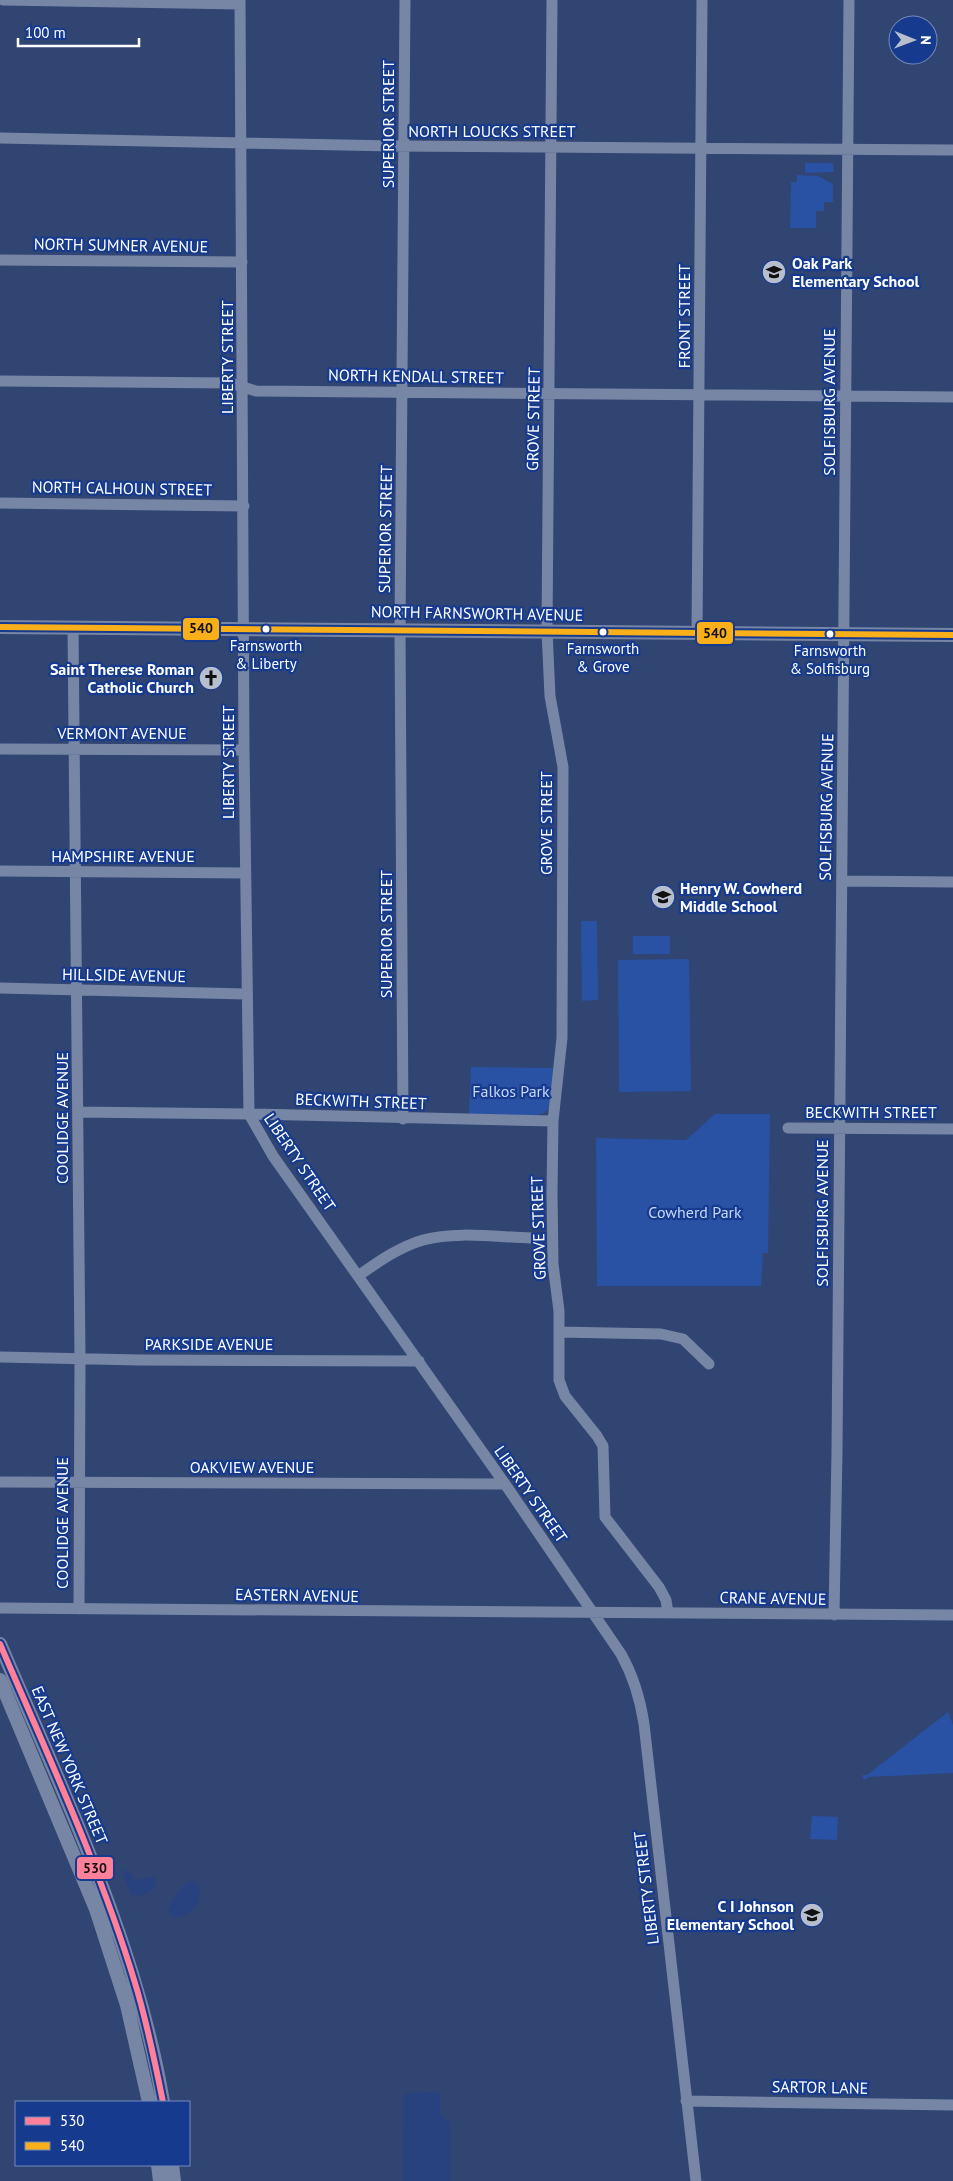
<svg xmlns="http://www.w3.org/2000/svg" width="953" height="2181" viewBox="0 0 953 2181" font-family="'PT Sans',sans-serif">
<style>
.green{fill:#2951a4}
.water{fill:#284280}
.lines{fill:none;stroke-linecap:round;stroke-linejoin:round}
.minor{stroke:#7886a6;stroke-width:11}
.major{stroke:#7886a5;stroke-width:14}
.bus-1-casing{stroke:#163a8e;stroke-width:10}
.bus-2-casing{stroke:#163a8e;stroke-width:10}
.bus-1{stroke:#ff8098;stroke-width:6}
.bus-2{stroke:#f9af1a;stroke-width:6}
.bus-dot{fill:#fff;stroke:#163a8e;stroke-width:2}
.labels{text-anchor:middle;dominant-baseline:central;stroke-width:4.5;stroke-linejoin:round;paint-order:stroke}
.bus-label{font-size:15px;fill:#fff;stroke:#163a8e}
.street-label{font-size:16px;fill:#fff;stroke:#163a8e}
.poi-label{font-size:16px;font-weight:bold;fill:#fff;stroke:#163a8e;text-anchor:start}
.park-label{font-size:16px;fill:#c7d8fb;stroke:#163a8e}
.line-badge{stroke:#163a8e;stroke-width:2}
.pale-badge-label{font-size:14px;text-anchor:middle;font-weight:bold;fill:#111}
</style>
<rect width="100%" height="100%" fill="#314573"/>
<path class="green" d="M805,163H833L834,172L805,173Z
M797,175L818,176L833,184V202H824V211H816V228H790L791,182H797Z
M581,921H597L598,1000L582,1001Z
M633,936H670V954H633Z
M689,959L691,1091L619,1092L618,960Z
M471,1067L553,1068L549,1108L544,1113L537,1115H469Z
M715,1114H770L768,1253H763L761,1286H597L596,1138L686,1140Z
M948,1712L953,1725V1773L868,1777L864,1780L862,1775H867Z
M812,1816L838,1817L837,1840L810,1839Z"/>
<path class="water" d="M124,1870L129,1871L135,1880L152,1877L156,1878L155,1887C149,1894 140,1898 131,1894L123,1875Z
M192,1881L199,1885C203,1903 192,1917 173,1917L168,1911C172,1901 181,1883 192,1881Z
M436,2092L440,2095V2115L450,2123V2181H403L404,2095L408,2093Z"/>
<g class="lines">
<path class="minor" d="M3,0L240,4
M240,0L244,750L249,1114L273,1156L505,1484L621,1654C634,1677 640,1698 644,1724L696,2181
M552,0L547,631L550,696L563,767L562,1038L553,1121L552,1193L553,1264L559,1311V1380L565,1396L597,1436L603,1446L605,1517L659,1587L666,1600L668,1613
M0,138L394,146L953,150
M0,260L242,262
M0,381L230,383L256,391L953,397
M0,503L244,506
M73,627L80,1358L79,1609
M697,632L702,0
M0,749L244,750
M0,871L245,873
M842,881L953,882
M0,988L246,994
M78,1112L249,1114L553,1121
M403,1119L400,630L405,0
M788,1128L953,1129
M358,1276C378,1262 399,1247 423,1240C455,1231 497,1237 531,1238
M559,1332L661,1334L683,1339L709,1364
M0,1357L140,1360L419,1361
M0,1482L505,1484
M0,1608L953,1615
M834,1615L837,1452L849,0
M686,2101L953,2105"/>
<path class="major" d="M0,627L953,635
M0,1644C63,1793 136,1941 163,2102
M0,1680L96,1909L127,2005L149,2102
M158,2165L160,2181
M172,2165L174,2181"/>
<g class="bus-1-casing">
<path id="bus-1" d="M0,1644C48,1756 100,1867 135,1983C147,2022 155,2062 163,2102"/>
</g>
<g class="bus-2-casing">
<path id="bus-2" d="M0,627L953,635"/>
</g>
<use href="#bus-1" class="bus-1"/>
<use href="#bus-2" class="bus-2"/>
</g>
<defs>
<g id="school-disc" transform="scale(1.25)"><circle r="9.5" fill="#b7bece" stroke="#163a8e"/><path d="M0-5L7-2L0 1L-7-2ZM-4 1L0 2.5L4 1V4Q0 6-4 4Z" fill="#111"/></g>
<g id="church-disc" transform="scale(1.25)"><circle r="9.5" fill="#b7bece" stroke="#163a8e"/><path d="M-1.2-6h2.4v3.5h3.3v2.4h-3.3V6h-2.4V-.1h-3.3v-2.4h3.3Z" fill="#111"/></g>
</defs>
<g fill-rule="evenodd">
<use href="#school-disc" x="774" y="272"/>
<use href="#church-disc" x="211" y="678"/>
<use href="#school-disc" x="663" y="897"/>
<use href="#school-disc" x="812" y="1915"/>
</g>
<g class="bus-dot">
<circle cx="266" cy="629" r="4.5"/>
<circle cx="603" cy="632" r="4.5"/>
<circle cx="830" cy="634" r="4.5"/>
</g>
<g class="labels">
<g class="bus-label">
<text x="266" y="645">Farnsworth<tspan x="266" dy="18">&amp; Liberty</tspan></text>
<text x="603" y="648">Farnsworth<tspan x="603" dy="18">&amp; Grove</tspan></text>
<text x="830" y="650">Farnsworth<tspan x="830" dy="18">&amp; Solfisburg</tspan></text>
</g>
<g class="street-label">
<text transform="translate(388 124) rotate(-90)">SUPERIOR STREET</text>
<text x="492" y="131">NORTH LOUCKS STREET</text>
<text transform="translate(121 245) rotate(1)">NORTH SUMNER AVENUE</text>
<text transform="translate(684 316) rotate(-90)">FRONT STREET</text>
<text transform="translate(227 357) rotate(-90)">LIBERTY STREET</text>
<text transform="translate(416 376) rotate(1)">NORTH KENDALL STREET</text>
<text transform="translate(829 402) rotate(-90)">SOLFISBURG AVENUE</text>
<text transform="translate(533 419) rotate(-89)">GROVE STREET</text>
<text transform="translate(122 488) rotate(1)">NORTH CALHOUN STREET</text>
<text transform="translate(385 529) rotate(-89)">SUPERIOR STREET</text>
<text transform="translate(477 613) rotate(1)">NORTH FARNSWORTH AVENUE</text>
<text x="122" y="733">VERMONT AVENUE</text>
<text transform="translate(228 762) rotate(-90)">LIBERTY STREET</text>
<text transform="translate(826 807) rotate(-89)">SOLFISBURG AVENUE</text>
<text transform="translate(546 823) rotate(-90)">GROVE STREET</text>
<text x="123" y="856">HAMPSHIRE AVENUE</text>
<text transform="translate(386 934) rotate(-90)">SUPERIOR STREET</text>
<text transform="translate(124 975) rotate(1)">HILLSIDE AVENUE</text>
<text transform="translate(361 1101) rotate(2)">BECKWITH STREET</text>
<text x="871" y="1112">BECKWITH STREET</text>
<text transform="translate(62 1118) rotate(-90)">COOLIDGE AVENUE</text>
<text transform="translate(300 1162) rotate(56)">LIBERTY STREET</text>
<text transform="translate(822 1213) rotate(-90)">SOLFISBURG AVENUE</text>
<text transform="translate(538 1228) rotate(-92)">GROVE STREET</text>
<text x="209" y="1344">PARKSIDE AVENUE</text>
<text x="252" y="1467">OAKVIEW AVENUE</text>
<text transform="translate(531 1494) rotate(55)">LIBERTY STREET</text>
<text transform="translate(62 1523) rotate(-90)">COOLIDGE AVENUE</text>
<text transform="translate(297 1595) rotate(1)">EASTERN AVENUE</text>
<text transform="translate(773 1598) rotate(1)">CRANE AVENUE</text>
<text transform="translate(70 1765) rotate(67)">EAST NEW YORK STREET</text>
<text transform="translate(646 1888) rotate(-97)">LIBERTY STREET</text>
<text transform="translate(820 2087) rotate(1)">SARTOR LANE</text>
</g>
<g class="poi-label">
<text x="792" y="263">Oak Park<tspan x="792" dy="18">Elementary School</tspan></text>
<text x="194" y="669" text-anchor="end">Saint Therese Roman<tspan x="194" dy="18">Catholic Church</tspan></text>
<text x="680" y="888">Henry W. Cowherd<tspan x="680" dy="18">Middle School</tspan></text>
<text x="794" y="1906" text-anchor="end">C I Johnson<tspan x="794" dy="18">Elementary School</tspan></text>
</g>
<g class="park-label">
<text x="511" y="1091">Falkos Park</text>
<text x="695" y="1212">Cowherd Park</text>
</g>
</g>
<g class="line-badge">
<rect x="182" y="617" width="38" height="24" rx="5" fill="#f9af1a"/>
<rect x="696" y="621" width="38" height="24" rx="5" fill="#f9af1a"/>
<rect x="76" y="1856" width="38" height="24" rx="5" fill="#ff8098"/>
</g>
<g class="pale-badge-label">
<text x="201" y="633">540</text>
<text x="715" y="638">540</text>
<text x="95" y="1873">530</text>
</g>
<rect x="15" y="2101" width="175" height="65" fill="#163a8e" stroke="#7389bb"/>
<rect x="25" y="2117" width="25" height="8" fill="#ff8098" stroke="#7389bb"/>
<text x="60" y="2126" font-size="15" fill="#ffffff">530</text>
<rect x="25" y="2142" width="25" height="8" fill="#f9af1a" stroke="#7389bb"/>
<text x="60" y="2151" font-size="15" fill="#ffffff">540</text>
<g transform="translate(913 40) rotate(91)"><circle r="24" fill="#163a8e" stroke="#7389bb"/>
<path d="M0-4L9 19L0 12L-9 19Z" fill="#b7bece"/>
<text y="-8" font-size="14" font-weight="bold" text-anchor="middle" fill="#ffffff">N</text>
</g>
<path d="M18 38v8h121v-8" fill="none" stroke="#ffffff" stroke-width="2.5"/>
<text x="25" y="38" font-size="15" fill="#ffffff" stroke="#163a8e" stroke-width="4" paint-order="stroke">100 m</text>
</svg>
